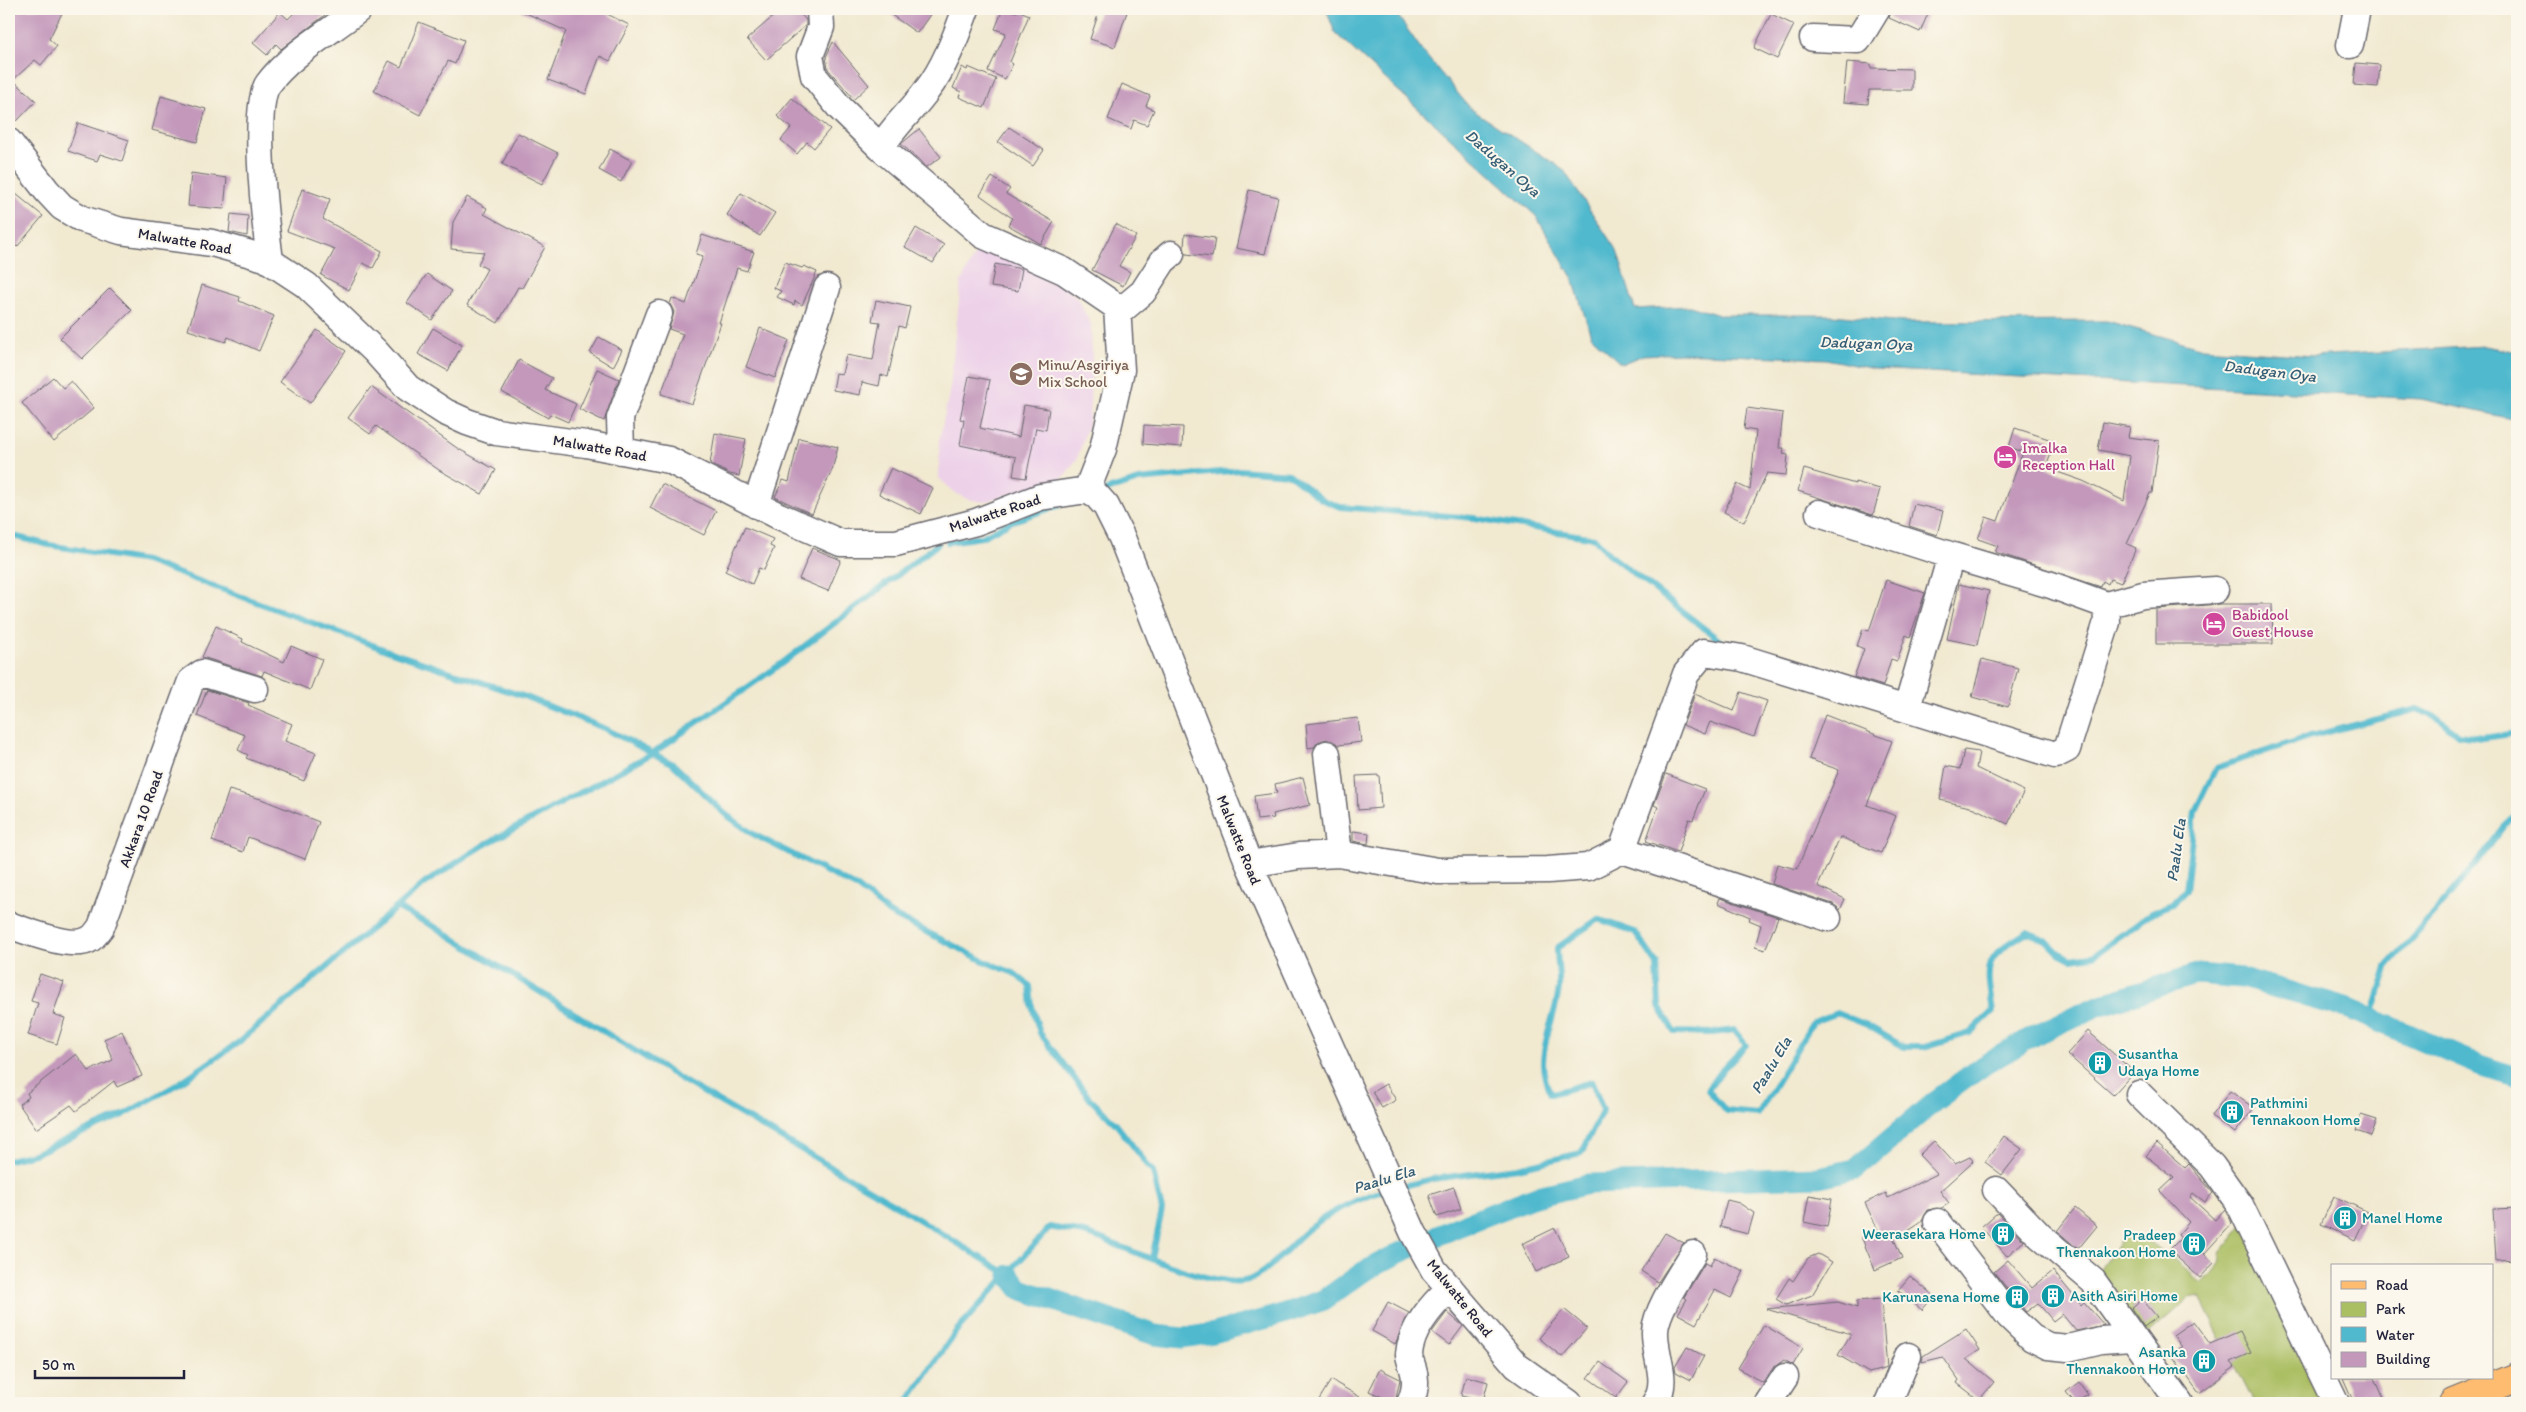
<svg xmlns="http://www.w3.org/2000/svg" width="2526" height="1412" viewBox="0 0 2526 1412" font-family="Itim,sans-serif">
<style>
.built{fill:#edd1e9}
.green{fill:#aabe62;stroke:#66704e}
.water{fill:#51b9ce;stroke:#3a6e84}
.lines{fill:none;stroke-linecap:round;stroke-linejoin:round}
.stream{stroke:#51b9ce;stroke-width:6}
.canal{stroke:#51b9ce;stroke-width:21}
.building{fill:#c398bb}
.minor-casing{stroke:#6a686f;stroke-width:29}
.major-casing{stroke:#6a686f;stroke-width:30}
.minor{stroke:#fff;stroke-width:26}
.major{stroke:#fdbc70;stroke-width:28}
.labels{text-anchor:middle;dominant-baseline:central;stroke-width:4;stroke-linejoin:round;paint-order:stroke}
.street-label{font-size:15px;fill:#22223b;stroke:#fbf7ec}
.education-label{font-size:15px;fill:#785e54;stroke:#fbf7ec;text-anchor:start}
.hotel-label{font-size:15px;fill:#b23c85;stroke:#fbf7ec;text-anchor:start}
.culture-label{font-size:15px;fill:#0d838f;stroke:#fbf7ec;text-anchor:start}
.water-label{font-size:16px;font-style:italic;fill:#355e76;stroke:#fbf7ec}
</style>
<rect width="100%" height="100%" fill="#fbf7ec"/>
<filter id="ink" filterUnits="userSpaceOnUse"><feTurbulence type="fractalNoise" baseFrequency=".02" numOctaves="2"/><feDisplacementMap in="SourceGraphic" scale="10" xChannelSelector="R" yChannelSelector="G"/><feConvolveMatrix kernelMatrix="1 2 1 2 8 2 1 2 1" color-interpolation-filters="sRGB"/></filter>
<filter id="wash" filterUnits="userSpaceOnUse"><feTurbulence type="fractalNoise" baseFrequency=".0096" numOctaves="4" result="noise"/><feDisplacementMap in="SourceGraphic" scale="20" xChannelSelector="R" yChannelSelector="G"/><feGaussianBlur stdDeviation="1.12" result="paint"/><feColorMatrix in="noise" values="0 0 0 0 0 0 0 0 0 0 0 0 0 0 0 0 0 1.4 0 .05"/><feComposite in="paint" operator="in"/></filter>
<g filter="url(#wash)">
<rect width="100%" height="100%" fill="#f1e9d0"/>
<path class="built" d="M987,248L1050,277L1076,296L1091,324L1092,360L1089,420L1077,459L1062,479L983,502L967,499L954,492L939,478V442L950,388L961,282L977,251Z"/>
<path class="green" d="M2247,1221L2336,1403H2253L2200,1298L2190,1297L2141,1340L2093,1281L2123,1237L2148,1240L2203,1283C2210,1275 2222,1265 2220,1254Z"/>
<path class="water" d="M1326,9H1393L1424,53L1471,109L1563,169L1617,251L1635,309L1690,306L1719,315H1833L1903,322L2107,321L2203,348L2313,356L2484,346L2517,352V420L2421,399L1874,369L1826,359L1681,353L1643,355L1621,364L1591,336L1573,279L1536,216L1335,33Z"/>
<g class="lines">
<path class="stream" d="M1101,492L1139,480L1240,470L1289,474L1321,499L1340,507L1474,518L1594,538L1609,554L1727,646
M9,535L49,545L145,561L397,654L526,697L606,729L673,764L725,814L753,834L858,888L889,913L988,963L1014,973L1030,986L1032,1006L1040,1033L1090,1099L1116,1124L1153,1172L1162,1210L1152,1258
M948,542L982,537L1010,522L1058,506
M398,908L435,927L687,1083L879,1195L1009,1275
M2371,1019L2387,967L2475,865L2517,810
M9,1160L34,1154L125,1114L178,1084L239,1042L425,883L484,845L653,753L781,664L938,544
M1399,1187L1432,1179L1518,1168L1581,1153L1603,1110L1592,1082L1551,1094C1531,1056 1555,1025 1559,988C1560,975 1557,961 1557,948L1598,919L1635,932L1657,964L1659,1006L1674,1032L1713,1033L1734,1030L1746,1045L1723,1069L1708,1090L1726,1111L1758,1114L1813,1022L1837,1013L1867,1025L1904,1047H1924L1970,1033L1993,1011C1985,963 1984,958 2027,932L2046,940L2059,953L2071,959L2093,956L2151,913L2173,904L2186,890L2195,811L2216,768L2308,737L2417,709L2439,719L2458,735L2482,738L2517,733
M907,1403L957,1330L1050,1227C1063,1230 1078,1231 1091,1235C1123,1246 1221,1293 1251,1279C1273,1268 1288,1247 1306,1231C1329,1212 1359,1198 1387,1190"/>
<path class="canal" d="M1009,1275L1020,1289L1155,1335L1183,1338L1214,1333L1279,1315L1324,1300L1363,1272L1395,1255L1455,1228L1534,1197L1588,1184L1819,1177L1855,1169L1935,1101L1984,1065L2039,1033L2098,1006L2197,974L2242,978L2349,1009L2482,1066L2517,1077"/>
</g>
<g id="blocks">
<path class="building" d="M9,9H64L49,39L57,46L41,65L35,60L13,80L36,101L17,121L9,113Z
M298,9H318L325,15L281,49L276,44L267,55L253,43L280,12L288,19Z
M517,9H597L629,25L610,61L600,56L586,94L548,80L566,31Z
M782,9H796L806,20V25L766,60L747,39Z
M883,9H934L917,33Z
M1003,9L1017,12L1018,10L1029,15L1010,62L1013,64L1005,79L988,71L1006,33L995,29Z
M1100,9H1128L1115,47L1090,39Z
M1892,9H1930L1920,32L1889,18Z
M1771,14L1794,25L1777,59L1754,48Z
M419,22L464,40L455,64L448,61L420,115L374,91L389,61L401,67Z
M833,42L869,85L854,99L828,69L826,57Z
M1847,62L1871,64V68L1912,69V90H1869L1868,104L1843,102Z
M2356,63L2380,65L2378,87L2354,85Z
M962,67L967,70L968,67L996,79L984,108L959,97L961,92L953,88Z
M1122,84L1150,96L1146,106L1154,110L1147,125L1134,120L1131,129L1108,119Z
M161,96L206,109L197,142L152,130Z
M792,98L830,129L814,148L807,142L797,154L781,140L791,128L777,116Z
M78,123L129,140L122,161L100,154L97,161L68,151Z
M1009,127L1044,150L1033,166L998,142Z
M919,129L941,157L927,167L901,144Z
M518,133L558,153L542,184L502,164Z
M610,149L632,161L621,182L599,170Z
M191,173L227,178L224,209L188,206Z
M992,177L1010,189L1006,194L1054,222L1041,244L1008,225L1012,218L980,195Z
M302,189L330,199L323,219L382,251L373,268L363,263L349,290L321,275L335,249L287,231Z
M1249,190L1278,197L1265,254L1236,248Z
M741,193L775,213L760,236L727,215Z
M16,194L43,216L17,247L9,239V202Z
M467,197L487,208L484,214L545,247L522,288L518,287L498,323L467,305L487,269L478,264L484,252L451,249L453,222Z
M231,214L248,216L247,236L229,232Z
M1116,224L1136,236L1119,266L1130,272L1123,286L1092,270Z
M916,228L944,245L933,263L905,247Z
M1185,234L1215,238L1212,257L1186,254L1184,247Z
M702,235L754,252L747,271L737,268L719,323H721L692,404L661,394L683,334L669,329L674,312L670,304L672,298L686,304L703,256L696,254Z
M785,262L802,268L804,266L817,272L802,305L795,301L794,305L777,297L781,291L774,288Z
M995,264L1022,269L1018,291L991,287Z
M427,274L452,291L432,320L407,303Z
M202,285L240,297L239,301L274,316L259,351L228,337L226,342L188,330Z
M110,288L132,310L82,359L60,338Z
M876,300L910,307L905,328L899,326L888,377L881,375L879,386L862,382L860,395L833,390L836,373L842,374L846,355L873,360L880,322L872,321Z
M433,328L462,345L448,371L418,354Z
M760,328L789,340L775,378L746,367Z
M317,330L346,351L310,403L280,382Z
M599,337L622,350L613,367L590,353Z
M519,360L552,378L545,390L576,404L568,422L550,414L548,418L502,392Z
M597,369L619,379L604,421L579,409Z
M969,376L990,380L980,428L1019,437L1024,405L1049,409L1046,430L1036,428L1026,478L1013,476L1016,457L960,445L964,420L960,419Z
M53,377L63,388L71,381L94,408L54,442L22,403Z
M371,387L457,448L496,470L482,494L439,470L376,426L370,434L348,418Z
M1747,408L1783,413L1779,448H1784L1783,454L1788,455L1786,475L1767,473L1744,522L1724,512L1737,484L1750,490L1756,431L1744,429Z
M2103,422L2130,427L2128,437L2159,441L2152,493H2150L2127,544L2136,548L2121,583L2110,579L2108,584L2103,581L2101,587L1995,552L1998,546L1978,539L1986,517L1998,521L2023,452L2009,447L2015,428L2055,441L2046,468L2083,481L2124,501L2130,456L2098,450Z
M1144,425L1183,427L1182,447L1143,444Z
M715,433L746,439L739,476L730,474L710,464Z
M799,438L838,447L832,470L812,514L775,497L783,480L789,482Z
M891,468L933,488L921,514L879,494Z
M1804,469L1855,484V482L1880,489L1873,515L1798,491Z
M662,484L716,511L704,535L650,508Z
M1914,504L1943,511L1937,535L1909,526Z
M745,527L773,539L770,546L774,548L764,570L759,568L752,584L725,571Z
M812,548L841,560L828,591L799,579Z
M1886,580L1925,593L1910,637L1906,635L1897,661L1891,659L1883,686L1854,677L1864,649L1857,646L1863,629L1869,631Z
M1959,584L1989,591L1977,645L1947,639Z
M2220,604H2272L2273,644H2156V609Z
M216,626L243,639L242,642L284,662L291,646L322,659L310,690L264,671L262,676L202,657Z
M1982,659L2018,668L2008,707L1972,697Z
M207,690L249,703L248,705L292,724L285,741L316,753L304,781L246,758L248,755L238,750L245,735L197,716Z
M1741,692L1767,701L1754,737L1710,722L1705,734L1683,725L1695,694L1734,711Z
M1825,715L1892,741L1867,805L1896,816L1881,853L1840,837L1818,886L1845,899L1840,910L1833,904L1772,884L1777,864L1797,869L1839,770L1809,759Z
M1358,718L1361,742L1339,745L1326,739L1318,742L1314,747L1308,748L1306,724Z
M1964,750L1979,752L1976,768L2024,791L2008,824L1974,808L1940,800L1946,766L1960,769Z
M1666,774L1705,789L1693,820L1689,819L1678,852L1646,841L1658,807L1654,805Z
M1379,775L1381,808L1358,810L1356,776Z
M1303,777L1310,805L1273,814L1274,818L1257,820L1254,796L1277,793L1275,784Z
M229,790L261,799L319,822L305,859L248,837L243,852L212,841Z
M1353,831L1369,833L1368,844L1353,841Z
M1720,898L1778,917L1765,950L1755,947L1761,925L1749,920L1750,917L1718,903Z
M40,974L64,982L53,1014L65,1018L57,1044L28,1035L38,1003L31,1001Z
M122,1031L142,1076L117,1087L114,1081L76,1111L71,1105L36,1129L19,1104L29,1097L27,1093L76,1054L89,1071L113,1060L104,1039Z
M2088,1031L2134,1072L2113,1095L2067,1054Z
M1386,1084L1396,1100L1382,1108L1372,1092Z
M2230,1091L2254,1108L2235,1133L2211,1116Z
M2361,1115L2377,1120L2371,1136L2356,1131Z
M2004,1136L2022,1149L2002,1175L1985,1162Z
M1934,1141L1955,1164L1970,1157L1973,1161L1940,1191L1949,1203L1942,1208L1928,1210L1922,1221L1894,1239L1902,1258L1875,1270L1861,1236L1878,1230L1865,1203L1886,1193L1888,1198L1937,1174L1919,1155Z
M2157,1143L2185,1168L2189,1164L2213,1193L2205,1202L2193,1193L2190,1197L2215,1220L2225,1209L2232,1223L2204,1254L2214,1263L2200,1278L2169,1250L2181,1238L2178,1235L2189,1222L2160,1191L2174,1178L2146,1156Z
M1454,1187L1461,1209L1437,1217L1429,1195Z
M1809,1195L1832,1199L1827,1227L1804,1222Z
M2334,1196L2368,1212L2355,1240L2321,1224Z
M1727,1200L1739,1203L1754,1213L1748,1234L1720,1227Z
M2075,1208L2097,1226L2078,1249L2057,1231Z
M2517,1208V1260L2496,1261L2493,1209Z
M1997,1213L2024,1241L2007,1256L1981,1227Z
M1555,1228L1569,1257L1536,1272L1522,1244Z
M1665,1233L1684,1243L1658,1282L1641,1271Z
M1818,1254L1832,1262L1812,1295L1786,1305L1776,1299L1789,1278L1793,1281L1808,1258Z
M1714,1257L1744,1271L1731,1298L1715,1290L1696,1324L1678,1314L1687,1299L1684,1297L1705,1263L1710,1266Z
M2008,1260L2032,1288L2053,1271L2081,1305L2084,1302L2104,1325L2076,1331L2062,1314L2053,1321L2038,1303L2026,1312L1994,1272Z
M1910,1276L1934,1296L1922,1310L1898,1290Z
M1881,1299L1887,1368L1869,1373L1838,1355L1851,1334L1766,1309L1838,1302L1857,1308V1301Z
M2142,1299L2157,1317L2144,1327L2131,1308Z
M1388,1302L1409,1313L1395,1344L1372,1331Z
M1564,1309L1587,1328L1562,1357L1539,1338Z
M1447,1312L1463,1326L1449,1345L1432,1332Z
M2193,1321L2210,1344L2240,1331L2251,1353L2231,1362L2235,1367L2199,1393L2171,1354L2182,1347L2173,1335Z
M1764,1325L1803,1348L1793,1365L1784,1360L1773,1368L1763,1383L1738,1368Z
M1966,1329L1980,1350L1966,1359L1994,1382L1979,1400L1957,1383L1959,1380L1943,1357L1922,1362L1923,1356Z
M1687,1347L1704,1356L1691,1380L1676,1372L1675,1367Z
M1600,1362L1628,1382L1616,1398L1588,1378Z
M1380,1369L1400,1379L1395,1403L1369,1391Z
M1466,1376L1488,1382L1483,1401L1461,1396Z
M2343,1378H2374L2383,1399L2373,1403H2354Z
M1331,1380L1370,1403H1317Z
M2079,1382L2088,1395L2075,1403L2066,1392Z"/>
</g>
</g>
<g filter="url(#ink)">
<use href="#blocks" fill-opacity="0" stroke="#6a686f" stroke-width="1"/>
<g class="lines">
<g class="minor-casing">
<path id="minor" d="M820,9L821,27L810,56L814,76L840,108L881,148L983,235L1064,271L1117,307L1121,370L1103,449L1087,490
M1813,38L1858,40L1877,9
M2350,45L2357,9
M9,142L47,191L62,207L82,219L121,231L212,243L265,258L306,285L375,351L408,388L445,412L467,422L496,432L586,444L669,460L779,516L841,543H896L976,522L1040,497L1087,490L1097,496L1106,506L1122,538L1249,864L1413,1232L1434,1270L1517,1366L1569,1403
M881,148C893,126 913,110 927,90C945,67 956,36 966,9
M270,261C266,229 251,107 268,84C291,53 329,33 359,9
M1118,313L1143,292L1163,261L1171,254
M621,451L620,418L659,314
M756,505L827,288
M2106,605L2143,595L2215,590
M1907,708L1948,566L1953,556
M1327,754L1339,854
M1622,850L1686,674L1704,652L1742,658L2055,755L2067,749L2107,622L2106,605L2051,585L1953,556L1819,513
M1249,864L1299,856L1339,854L1438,871L1548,870L1588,867L1622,850L1828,918
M9,925C26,931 74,950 90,939C94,937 98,931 101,927L191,681L202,673L255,689
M2139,1094L2212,1166L2240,1205L2336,1403
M1996,1190L2040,1236L2093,1281L2180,1403
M1937,1222L2009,1316L2032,1338L2048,1346L2068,1348L2101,1340L2132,1338
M1410,1403C1415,1392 1417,1381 1413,1369C1412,1364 1409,1359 1409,1354C1411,1328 1432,1305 1450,1288
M1655,1403C1670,1379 1654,1357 1655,1331C1656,1309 1682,1273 1693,1254
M1768,1403L1785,1377
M1888,1403L1908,1356"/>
</g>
<g class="major-casing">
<path id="major" d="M2453,1403L2517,1377"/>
</g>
<use href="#minor" class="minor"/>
<use href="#major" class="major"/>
</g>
</g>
<defs>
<g id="school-disc" transform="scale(1.25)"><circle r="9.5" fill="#8d6e63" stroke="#fbf7ec"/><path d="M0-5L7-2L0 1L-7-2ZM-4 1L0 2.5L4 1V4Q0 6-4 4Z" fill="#fff"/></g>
<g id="hotel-disc" transform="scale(1.25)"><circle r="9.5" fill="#d1479c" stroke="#fbf7ec"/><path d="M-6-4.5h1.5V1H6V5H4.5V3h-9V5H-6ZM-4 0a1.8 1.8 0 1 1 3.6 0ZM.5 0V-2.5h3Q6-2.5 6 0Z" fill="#fff"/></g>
<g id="building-disc" transform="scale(1.25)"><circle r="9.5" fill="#0f9aa8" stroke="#fbf7ec"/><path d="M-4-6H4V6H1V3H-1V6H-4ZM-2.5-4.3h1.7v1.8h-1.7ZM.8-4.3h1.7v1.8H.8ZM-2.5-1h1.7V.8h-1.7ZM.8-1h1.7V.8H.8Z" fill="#fff"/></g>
</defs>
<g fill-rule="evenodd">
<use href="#school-disc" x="1021" y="374"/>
<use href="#hotel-disc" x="2005" y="457"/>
<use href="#hotel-disc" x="2214" y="624"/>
<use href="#building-disc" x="2100" y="1063"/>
<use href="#building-disc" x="2232" y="1112"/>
<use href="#building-disc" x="2345" y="1218"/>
<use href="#building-disc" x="2003" y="1234"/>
<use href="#building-disc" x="2194" y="1244"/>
<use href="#building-disc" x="2053" y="1296"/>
<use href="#building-disc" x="2017" y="1297"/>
<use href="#building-disc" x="2204" y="1361"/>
</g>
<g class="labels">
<g class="street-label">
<text transform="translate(185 241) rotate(10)">Malwatte Road</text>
<text transform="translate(600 448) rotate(10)">Malwatte Road</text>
<text transform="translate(995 513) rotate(-18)">Malwatte Road</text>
<text transform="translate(141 819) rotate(-70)">Akkara 10 Road</text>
<text transform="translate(1239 840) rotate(68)">Malwatte Road</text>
<text transform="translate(1460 1298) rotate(51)">Malwatte Road</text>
</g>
<g class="education-label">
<text x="1038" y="365">Minu/Asgiriya<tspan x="1038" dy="17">Mix School</tspan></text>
</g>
<g class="hotel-label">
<text x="2022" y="448">Imalka<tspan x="2022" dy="17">Reception Hall</tspan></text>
<text x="2232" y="615">Babidool<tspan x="2232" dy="17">Guest House</tspan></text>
</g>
<g class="culture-label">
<text x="2118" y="1054">Susantha<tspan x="2118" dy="17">Udaya Home</tspan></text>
<text x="2250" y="1103">Pathmini<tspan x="2250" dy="17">Tennakoon Home</tspan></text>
<text x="2362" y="1218">Manel Home</text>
<text x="1986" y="1234" text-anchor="end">Weerasekara Home</text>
<text x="2176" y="1235" text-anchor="end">Pradeep<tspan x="2176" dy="17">Thennakoon Home</tspan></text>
<text x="2070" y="1296">Asith Asiri Home</text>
<text x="2000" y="1297" text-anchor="end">Karunasena Home</text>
<text x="2186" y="1352" text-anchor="end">Asanka<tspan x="2186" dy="17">Thennakoon Home</tspan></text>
</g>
<g class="water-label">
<text transform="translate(1503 163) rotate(41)">Dadugan Oya</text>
<text transform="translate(1866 343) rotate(2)">Dadugan Oya</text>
<text transform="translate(2270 371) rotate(7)">Dadugan Oya</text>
<text transform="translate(2176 850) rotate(-82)">Paalu Ela</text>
<text transform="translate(1771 1065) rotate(-59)">Paalu Ela</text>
<text transform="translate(1384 1179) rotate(-17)">Paalu Ela</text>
</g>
</g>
<rect width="2526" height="1412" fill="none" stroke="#fbf7ec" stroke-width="30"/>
<rect x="2331" y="1264" width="162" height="115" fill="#fbf7ec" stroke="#a4a2a5"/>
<rect x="2341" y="1281" width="25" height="8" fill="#fdbc70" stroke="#a4a2a5"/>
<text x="2376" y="1290" font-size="15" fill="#22223b">Road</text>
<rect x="2341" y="1302" width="25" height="15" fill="#aabe62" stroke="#a4a2a5"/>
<text x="2376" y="1314" font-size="15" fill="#22223b">Park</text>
<rect x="2341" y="1327" width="25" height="15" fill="#51b9ce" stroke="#a4a2a5"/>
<text x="2376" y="1340" font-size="15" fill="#22223b">Water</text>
<rect x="2341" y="1352" width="25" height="15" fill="#c398bb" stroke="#a4a2a5"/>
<text x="2376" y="1364" font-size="15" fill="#22223b">Building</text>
<path d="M35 1370v8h149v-8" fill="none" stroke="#22223b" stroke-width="2.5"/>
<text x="42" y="1370" font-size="15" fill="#22223b" stroke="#fbf7ec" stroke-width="4" paint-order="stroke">50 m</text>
</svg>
